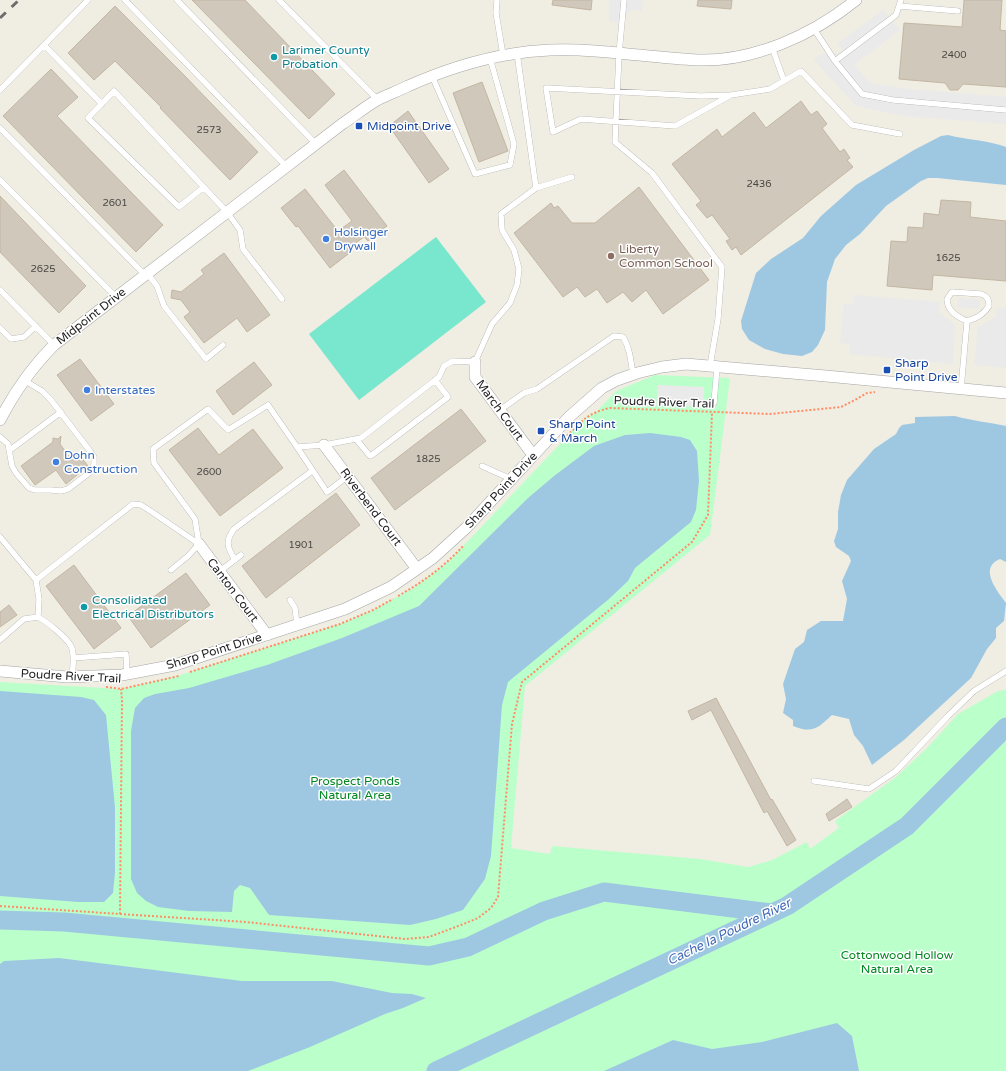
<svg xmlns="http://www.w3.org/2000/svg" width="1006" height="1071" viewBox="0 0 1006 1071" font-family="'Varela Round',sans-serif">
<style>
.park{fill:#bbffcb}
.pitch{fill:#78e7ce}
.parking{fill:#eaeaea}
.water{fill:#9ec8e2}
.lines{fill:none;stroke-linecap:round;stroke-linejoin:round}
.river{stroke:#9ec8e2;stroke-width:19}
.building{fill:#d0c8bb;stroke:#c3b6a3}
.service-casing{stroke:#a5a5a5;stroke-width:6}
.minor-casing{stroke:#a5a5a5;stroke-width:12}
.path{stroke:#ff8c64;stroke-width:2;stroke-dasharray:2 2;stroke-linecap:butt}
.service{stroke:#fff;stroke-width:5.5}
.minor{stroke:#fff;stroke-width:11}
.rail{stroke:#6c6c6c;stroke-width:3;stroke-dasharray:8 8;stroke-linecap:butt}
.culture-dot{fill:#0f9aa8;stroke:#fff;stroke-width:1.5}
.transit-dot{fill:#1a4fb4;stroke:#fff;stroke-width:1.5}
.shop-dot{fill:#3f7fe0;stroke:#fff;stroke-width:1.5}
.education-dot{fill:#8d6e63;stroke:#fff;stroke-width:1.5}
.labels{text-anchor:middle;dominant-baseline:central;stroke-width:3;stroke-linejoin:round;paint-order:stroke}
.number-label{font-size:10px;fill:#4a4845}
.culture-label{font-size:12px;fill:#0d838f;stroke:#fff;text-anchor:start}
.transit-label{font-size:12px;fill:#164399;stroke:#fff;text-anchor:start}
.shop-label{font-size:12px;fill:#366cbe;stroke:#fff;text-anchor:start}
.education-label{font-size:12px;fill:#785e54;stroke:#fff;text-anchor:start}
.street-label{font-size:12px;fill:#1e1e1e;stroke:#fff}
.park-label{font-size:12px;fill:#018721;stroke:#fff}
.water-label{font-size:13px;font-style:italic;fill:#4169b7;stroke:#fff}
</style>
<rect width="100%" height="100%" fill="#f0ede2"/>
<path class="park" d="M655,375L730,378L710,535L525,686L511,848L550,854L552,846L700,859L748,867L772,860L807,842L810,849L839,828L835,821L896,777L927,748L958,714L998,691L1006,690V1071H0V682L121,689L174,677L340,624L373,610L415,587L450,560L577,426L587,417L597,411L616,391Z"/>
<path class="pitch" d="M436,237L486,302L359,400L309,334Z"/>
<path class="parking" d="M609,0H643L642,11L630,10L619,23L609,21Z
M883,10L900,30L854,65L870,83L909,89L1006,97V124L904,116L856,106L814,60L821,54L838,53L843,50L838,43Z
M854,295L939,302V312L955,325L953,364L850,354V344L840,343L844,303L853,304Z
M958,298L980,300L979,309L957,307Z
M997,308L1006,309V368L974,365L978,327L996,317Z
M658,385L704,387L703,407L656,405Z"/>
<path class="water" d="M948,135C967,140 988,140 1006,147V185L937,178H928L921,181L886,206L860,234L846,245L835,259L827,282L825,330L818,345L812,352L802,356L783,354L765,349L749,340L742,329L741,321L756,273L771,259L803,238L821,216L856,185L914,150L941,136Z
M955,416C972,421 989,422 1006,426V562L1000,559C978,568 997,591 1006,603L1004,621L996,628V638L987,649L971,678L904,740L872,765L863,746L854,735L849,719L832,715C818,728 813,734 793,726V720L783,713L786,699L783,684L795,649L804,642L807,630L821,621H843L847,599L842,581L851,561L849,556L836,547L834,541L838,529V512L841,495L847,480L874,449L896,434L899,428L902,425L915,423V417Z
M650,433L681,437L690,440L697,451L699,481L696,510L691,522L635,568L628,581L609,599L508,682L502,705L491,856L485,879L463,910L436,919L410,925L269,915L250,888L240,885L234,891L232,912L189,911L158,907L146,901L137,893L131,879V731L135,708L144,698L155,694L189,688L267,665L342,638L419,606L528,498L554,476L594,446L625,435Z
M0,691L81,697L94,700L106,715L115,807V873L113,893L104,902H78L0,896Z
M59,958L242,981H332L392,993L412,994L426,998L403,1008L385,1014L310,1047L248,1071H0V964L4,961Z
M837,1023L852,1036L859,1071H604L673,1040L712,1049L762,1042Z"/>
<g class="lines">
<path class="river" d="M0,920L64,922L429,956L468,947L544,911L604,892L772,913
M436,1071L787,906L907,826L1006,727"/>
</g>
<path class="building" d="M192,0H245L335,94L309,119Z
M553,0H592L591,10L552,5Z
M698,0H732L731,9L697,6Z
M964,0H1002L1000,30L1006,31V87L963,84L958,90H950L945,83L899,79L904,23L962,27Z
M115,6L183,74L258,152L230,180L160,108L161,107L115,61L94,80L68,53Z
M51,69L78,97L57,116L163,225L136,252L3,116Z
M482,82L508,151L479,162L453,93Z
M801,101L811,115L817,111L827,124L822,128L840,152L844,149L850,158L847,160L853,167L741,255L736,247L732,250L726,241L730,239L712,215L707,218L696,205L701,201L672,164L717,129L722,137L754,112L766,128Z
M408,111L449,169L429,183L389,126Z
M344,170L387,226L368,241L364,237L350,247L352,251L330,268L298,226L296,227L281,208L305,189L338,231L352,221L325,185Z
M639,187L709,280L663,314L646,290L632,302L623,292L607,303L597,289L585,297L577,287L563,297L514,233L551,203L554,208L558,206L572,223H595Z
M0,196L86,286L59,313L0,252Z
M941,200L971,202L970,217L1006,221V281L933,275L932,290L887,286L891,241L907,242L908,227L923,228L924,213L939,215Z
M224,253L270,315L247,332L237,318L204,343L184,317L190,312L181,300L171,298L172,290L181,292L204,274L201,270Z
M80,359L114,404L91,421L57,375Z
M254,362L272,385L233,415L216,391Z
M461,409L486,441L395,510L371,478Z
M198,428L219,455L253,429L283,468L220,516L169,450Z
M61,436L60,444L70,458L78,453L88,466L66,484L56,470L35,485L21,466L53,442V438L58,439Z
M336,493L360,525L266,598L242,566Z
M74,565L121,628L94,649L46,586Z
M186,573L210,605L151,648L128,616Z
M9,605L17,615L0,627V612Z
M716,698L771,800L772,799L796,840L787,846L767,811L764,813L711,710L692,720L688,711Z
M847,799L852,807L829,821L826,814Z"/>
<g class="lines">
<g class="service-casing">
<path id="service" d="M125,0L286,166
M177,0L316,144
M279,0L378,100
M497,0L496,13L503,55
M624,0L619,54L615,142L652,173L722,267L718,319L710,366
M899,6L958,11
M814,29L835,61L862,94L893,100L1006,110
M44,45L102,104
M772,47L784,81
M517,53L536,188
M835,61L896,15L901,0
M432,76L475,174L510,165L514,144L490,58
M0,90L88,0
M731,95L701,96L546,88L553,132L581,119L675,126L731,95L770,89L801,71L852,125L900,134
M0,128L145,275
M0,180L116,297
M204,187L179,207L88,118L114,91L227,212L240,230L243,249L282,299
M147,273L157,286L164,306L206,359L223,345
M0,290L54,345
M0,328L11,339L24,337L36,326
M961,389L967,321C977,318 983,315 989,306C989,299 987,296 981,294L952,292L947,299C947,311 957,317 967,321
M714,403L717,367
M500,410L524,393L537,389L614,336L623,337C630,348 631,362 633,375
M0,437L8,444L12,466L16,473L29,488L35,490H51L61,491L68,489L89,473L94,465V457L90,451L51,400L42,391L24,380
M356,439L370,456L372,455L448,397L435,380
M297,447L327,492L348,476
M10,450L61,412
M482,466L511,479
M0,537L36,580L39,599L38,617
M199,544L195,519L154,463L153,449L208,409L228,430L268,405L297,447L324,445L361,438L439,377L444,366L453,361L475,362L492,324L510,303L517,285L519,269L514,250L502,230L501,214L536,188L572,177
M235,560C227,547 225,541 234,529L312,471
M171,570L188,556L199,544
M220,571L241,555
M36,580L133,504L141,505L149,510L199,544
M290,600L295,608L297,625
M0,640L24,619L38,617C47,622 65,636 71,646C75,654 73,667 72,677
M73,658L126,654L127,674
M814,781L869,789L896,771L948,716L974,691L1006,671"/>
</g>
<g class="minor-casing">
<path id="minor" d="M475,362V377L533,455
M0,420C14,393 32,367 54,345L342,124C354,116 365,107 377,100C387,95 398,91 408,86C453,66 501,52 550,50C600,48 649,58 698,60C754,62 814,34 856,0
M324,445L417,569
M199,544L267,635
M0,671L67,677L122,675L175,665L345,609L391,587L433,558L466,528L569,417L602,388L617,380L637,373L662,367L686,364L826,376L1006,393"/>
</g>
<path class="path" d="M567,436C583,420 588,413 610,408L770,414L841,407L855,400L867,393L875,392
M398,596C423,582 445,566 464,545
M190,672L340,624L373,610L393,599
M106,687L121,689L179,676
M0,906L120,914L122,700L121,689
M120,914L246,922L405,939L429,937L461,925L478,918L491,908L498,897L512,724L522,682L692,542L708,515L712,413"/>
<use href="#service" class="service"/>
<use href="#minor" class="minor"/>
<path class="rail" d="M0,18L19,0"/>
</g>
<g class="culture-dot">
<circle cx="274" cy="57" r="4"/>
<circle cx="84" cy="607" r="4"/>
</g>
<g class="transit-dot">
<rect x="355" y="122" width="8" height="8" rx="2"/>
<rect x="883" y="366" width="8" height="8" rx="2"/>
<rect x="537" y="427" width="8" height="8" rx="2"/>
</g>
<g class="shop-dot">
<circle cx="326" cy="239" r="4"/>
<circle cx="87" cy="390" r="4"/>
<circle cx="56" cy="462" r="4"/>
</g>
<circle class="education-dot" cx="611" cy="256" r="4"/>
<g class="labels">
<g class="number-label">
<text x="954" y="55">2400</text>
<text x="209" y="130">2573</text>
<text x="759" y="184">2436</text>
<text x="115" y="203">2601</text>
<text x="948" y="258">1625</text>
<text x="43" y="269">2625</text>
<text x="428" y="459">1825</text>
<text x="209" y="472">2600</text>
<text x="301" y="545">1901</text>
</g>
<g class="culture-label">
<text x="282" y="50">Larimer County<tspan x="282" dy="14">Probation</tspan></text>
<text x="92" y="600">Consolidated<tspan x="92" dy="14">Electrical Distributors</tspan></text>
</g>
<g class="transit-label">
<text x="367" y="126">Midpoint Drive</text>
<text x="895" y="363">Sharp<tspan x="895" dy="14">Point Drive</tspan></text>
<text x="549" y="424">Sharp Point<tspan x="549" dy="14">&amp; March</tspan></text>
</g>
<g class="shop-label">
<text x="334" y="232">Holsinger<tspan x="334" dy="14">Drywall</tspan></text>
<text x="95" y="390">Interstates</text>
<text x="64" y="455">Dohn<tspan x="64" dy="14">Construction</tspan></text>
</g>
<g class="education-label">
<text x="619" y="249">Liberty<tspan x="619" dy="14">Common School</tspan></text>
</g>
<g class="street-label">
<text transform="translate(91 316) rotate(-38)">Midpoint Drive</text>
<text transform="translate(664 402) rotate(2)">Poudre River Trail</text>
<text transform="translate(500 410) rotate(54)">March Court</text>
<text transform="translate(501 490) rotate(-47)">Sharp Point Drive</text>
<text transform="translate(371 507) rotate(53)">Riverbend Court</text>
<text transform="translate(233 590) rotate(53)">Canton Court</text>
<text transform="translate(214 651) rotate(-17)">Sharp Point Drive</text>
<text transform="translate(71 676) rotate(3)">Poudre River Trail</text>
</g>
<g class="park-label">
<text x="355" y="781">Prospect Ponds<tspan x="355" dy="14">Natural Area</tspan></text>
<text x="897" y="955">Cottonwood Hollow<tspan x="897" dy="14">Natural Area</tspan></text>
</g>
<g class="water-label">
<text transform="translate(729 932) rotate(-26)">Cache la Poudre River</text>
</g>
</g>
</svg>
